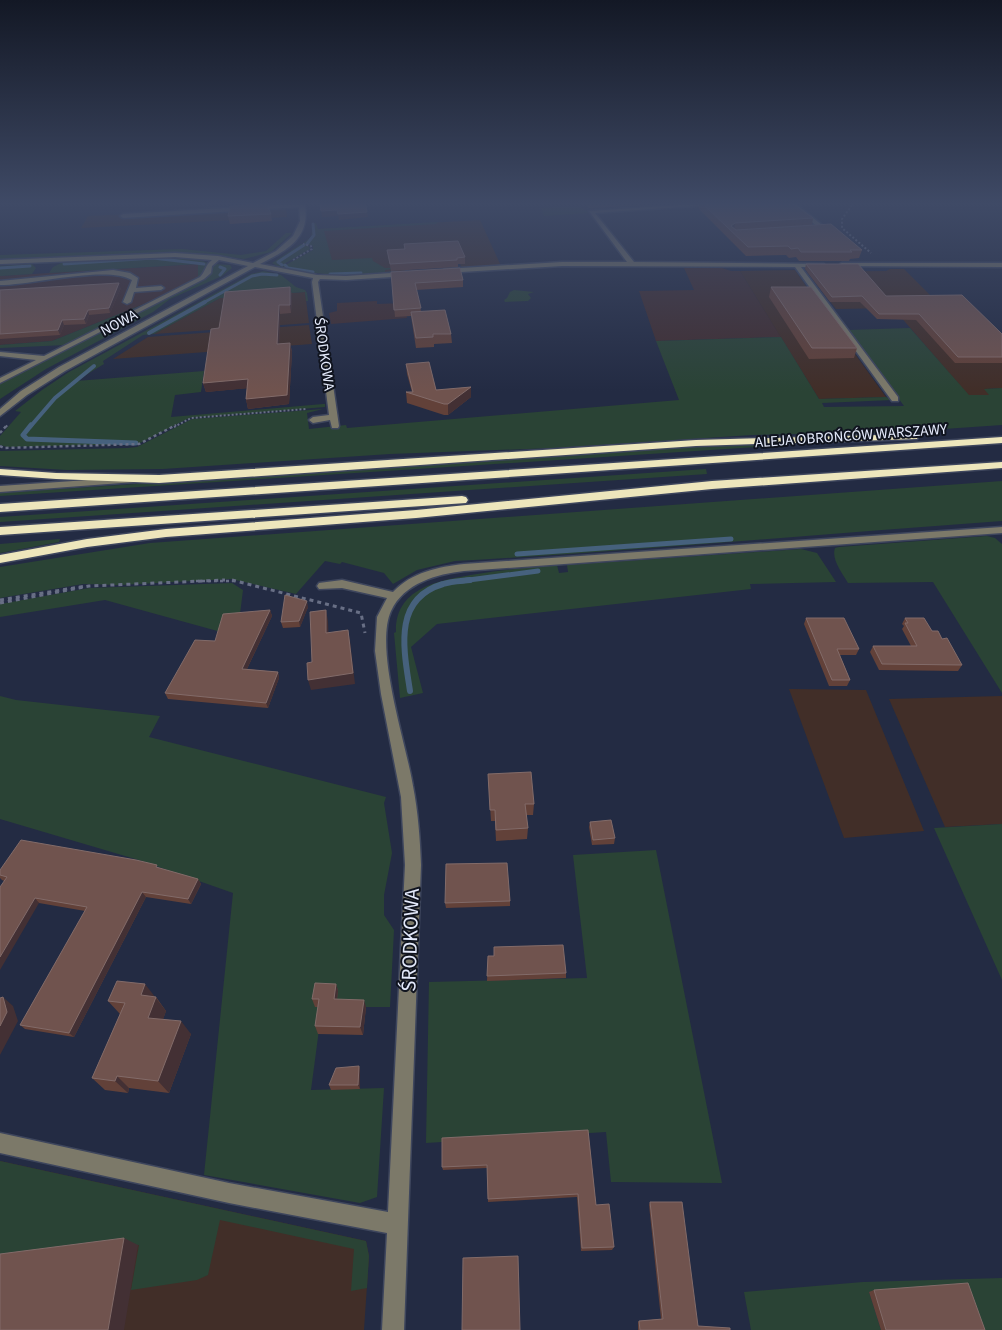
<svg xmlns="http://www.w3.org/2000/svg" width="1002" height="1330" viewBox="0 0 1002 1330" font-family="'Source Sans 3',sans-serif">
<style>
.commercial{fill:#412d2f}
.industrial{fill:#412e28}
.green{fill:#2a4335}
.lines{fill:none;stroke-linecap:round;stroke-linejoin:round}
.stream-far3{stroke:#46617d;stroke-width:3}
.stream-far2{stroke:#46617d;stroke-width:4}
.stream-far1{stroke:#46617d;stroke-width:5}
.stream{stroke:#46617d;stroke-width:6}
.minor-casing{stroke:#3e465d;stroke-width:3}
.highway-casing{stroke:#3e465d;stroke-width:3}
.path-far2{stroke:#686f85;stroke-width:2;stroke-dasharray:2 2;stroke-linecap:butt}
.path-far1{stroke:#686f85;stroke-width:2.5;stroke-dasharray:3 3;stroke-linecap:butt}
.path{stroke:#686f85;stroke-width:3;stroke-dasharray:4 4;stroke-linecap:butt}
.minor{fill:#7c7969;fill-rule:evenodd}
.highway{fill:#ede6bc;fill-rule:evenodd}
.wall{fill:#624139}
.shaded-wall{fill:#433034}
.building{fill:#70534e;stroke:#826b69}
.labels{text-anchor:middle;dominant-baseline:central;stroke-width:4;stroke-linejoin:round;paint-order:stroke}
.far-street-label{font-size:15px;fill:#e4eafb;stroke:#10141f}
.near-street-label{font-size:21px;fill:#e4eafb;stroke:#10141f}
</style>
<rect width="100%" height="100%" fill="#232b43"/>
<path class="commercial" d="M198,264V277L149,302L52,341L0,345V276Z
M684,268H722L731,271H740L781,337L656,341L639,291L694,290Z
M377,301V304L404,303L407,318L331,324L329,313L337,311V303Z"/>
<path class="industrial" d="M286,207L287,217L81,228L88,216Z
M480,220L501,266L462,268L460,264L405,268V272L334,273L319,229Z
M890,269H904L941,306L1002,334V388L985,389L990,395L969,396L893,308L836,309L807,272L886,271Z
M795,270L806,286L886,397L819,399L740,271Z
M305,292L309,323L154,334L220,298Z
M309,325L312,344L113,359L148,337Z
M789,689L866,690L924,831L844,838Z
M1002,696V824L945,827L889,699Z
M0,1161L366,1241L369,1256L364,1330H0Z"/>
<path class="green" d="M579,206L589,213L544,216L541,208Z
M438,222L436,224L324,231L332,260L372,258L373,261L385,268H392V269L385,270V272L393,271V273L332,275L280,268L313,250V246L303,243L313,236L311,235L313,230L312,224L316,223L318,229Z
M286,233H292L271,252L244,259L210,254L171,252L0,259V255L182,249L241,255L266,251Z
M301,244L309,246L310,249L279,267L272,263Z
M166,258L200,260L208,263L204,273L199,278L66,345L0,348V345L52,341L149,302L198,277V264L49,273L53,267L63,262Z
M32,264L36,268L32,274L0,276V266Z
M213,264L230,265L232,268L222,276L170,299L153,312L46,369L0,399V383L204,278L212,272Z
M264,271L281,275L296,287L305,290L307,293L308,301H306L305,292L220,298L154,334L143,335L103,361L104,364L76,381L204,371L201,392L175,395L171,417L323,404H325V407L189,418L138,444L7,447L0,445V436L21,412L15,411L42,390L69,372L251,274Z
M514,290L534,292L528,294L531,298L528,301L505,302L504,300L507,298L510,292Z
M910,328L969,395H989L984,389L1002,388V425L900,432L752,435L553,448L390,454L163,469L67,470L0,466V451L127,448L137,447L192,419L323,409L307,413L309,429L346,425L347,428L679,400L656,341L781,337L819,399L886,397L893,400L822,403L824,407L904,406L848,330Z
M755,443L789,445L0,496V493Z
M706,469L707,474L0,522V517Z
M1002,481V521C820,534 638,551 455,561L417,570L393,584L384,573L342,562L340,564L325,561L296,594L231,579L119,585L83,584L0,598V567L150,543Z
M987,536L995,538L1002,544V693L933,582L848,583C842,573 831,559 835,548L839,547Z
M60,539L59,542L0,553V544Z
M801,549L817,553L836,582L750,584L751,589L437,624L411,647L423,693L400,698L394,633L396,632C395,586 442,580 477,574C504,570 530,567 557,565L559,573L568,572L567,565Z
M232,583L243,590L240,614L221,632L105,600L0,617V604L89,588Z
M0,696L16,700L160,716L149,737L386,797L384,803L392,853L384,895V915L394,930L390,1007H322L311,1090L384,1088L377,1197L360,1203L204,1175L233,893L142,861L0,819Z
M1002,824V980L934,828Z
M656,850L722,1183L611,1182L606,1132L426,1143L429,982L587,978L573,855Z
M0,1161L366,1241L369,1256L367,1288L351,1291L354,1249L220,1220L208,1275L197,1280L131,1290L139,1245L0,1263Z
M1002,1278V1330H978L869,1292L881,1330H751L744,1292L863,1282Z"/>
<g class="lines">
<path class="stream-far3" d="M307,244L314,235L313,224
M64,264L153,258L204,264
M282,265L278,262L304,245
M285,265L288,268L313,272
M220,267L225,269L220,275
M0,268L30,266
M330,274L361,273
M203,303L252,276L262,274L277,275"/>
<path class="stream-far2" d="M149,333L205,302
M30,427L55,398L94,366"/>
<path class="stream-far1" d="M31,425L23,435L27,439L136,443
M517,554L731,539
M461,581L538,571"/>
<path class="stream" d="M410,691C404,651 392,599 443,584C452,581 462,581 470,580"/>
<g class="minor-casing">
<path id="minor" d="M276,205H305C310,239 287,250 260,264L317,275L346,276L407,272L410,274L407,276L346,280L320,279L318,282L339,426L338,428H332L330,420L313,423L309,420L313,417L329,415L312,282L313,278L255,267L65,371L27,395L0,416V409L21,391L59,367L248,266L219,260L212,266L211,273L204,279L0,383V378L36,360L0,356V352L44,356L200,277C206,271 205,265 212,260L175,257L0,264V260L175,253L218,256L253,263L276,251L293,236L300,221L299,207L123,218L120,216L123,214Z
M679,205H707L595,213L634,262L824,264V266L822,267H801L898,397V401H892L795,267L562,266L445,273L442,271L445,269L562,262H627L589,211Z
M791,205H797L827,229V231H815V229L819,228Z
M842,263H1002V267L840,266V264Z
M113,270L130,273L138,278L136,288L161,286L164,288L161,290L134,292L131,302L127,304L123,302L132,280C107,265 32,285 0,285V281Z
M132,477L137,480L135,482L0,492V486Z
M1002,527V533L464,571C437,574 404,583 391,611C374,649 406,743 413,786C418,812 420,838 421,865L404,1330H382L387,1233L229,1203L0,1153V1133L229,1183L388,1212L405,865L401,797L381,694L375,651L377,617L387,598L342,588L319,589L317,586L319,583L342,580L393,592C412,572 438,567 464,564Z"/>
</g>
<g class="highway-casing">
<path id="highway" d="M913,434L918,437L917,439L696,446L159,483L56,479L0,475V469L56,473L159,475L696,440Z
M1002,437V443L0,512V504Z
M1002,462V468L712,489L416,518L166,537L87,547L0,563V555L87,539L166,529L416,510L712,481Z
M462,496L466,497L468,500L466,503L0,535V527Z"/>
</g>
<path class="path-far2" d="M852,205L842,219V228L871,253
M293,260L312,249L311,246L303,244
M6,427L8,424
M174,427L191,418L306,409"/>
<path class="path-far1" d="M0,433L7,425
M0,446L4,448L139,444L176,425
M196,581H237"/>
<path class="path" d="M232,580L361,613L365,633
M0,600L86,586
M0,603L89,586L225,580"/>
<use href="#minor" class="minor"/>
<use href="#highway" class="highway"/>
</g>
<path class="wall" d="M586,205H647L589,208Z
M699,205H795L813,218L812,226L862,250L859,258L850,259L849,261H799L796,257L789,258L786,255L746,256L699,209Z
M271,214L272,221L230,224L228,216Z
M404,244L465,257V264H458V267L391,271L387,250L404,249Z
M806,264L886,296L1002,334V363H955L916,320L877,319L860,302H830L805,269Z
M391,272L463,280V287L416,290L421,311L451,334L452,343L434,344V347L416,348L411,316L395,317Z
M290,287L292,296L291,313L280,314L279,344L290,343L292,352L289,404L248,409L246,399L247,388L206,392L203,383L219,328Z
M771,287L857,348L854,358L809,359L769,297Z
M121,288L110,313L89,315L86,324L64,325L60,335L0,339V290Z
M406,364L436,390L471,397L448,415H444L407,403L406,392H412L407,374Z
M308,607L300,627L283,628L281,622Z
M270,610L272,616L247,669L278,672L279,678L268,708L168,699L165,693L215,641Z
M806,618L859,649L856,655H840L850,680L847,686H829L804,624Z
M905,618L932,631L942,639L962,665L958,671L879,670L870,652L873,646H911L902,629L904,626L902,624Z
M488,774L534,804L533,815H526L528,828L527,839L496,841L495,821H491Z
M590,822L615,838L614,844L592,845L589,827Z
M159,868L198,879L201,884L191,904L146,897L74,1037L25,1029L20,1025L85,911L39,903L4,881L2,880L0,878V870Z
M510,901V906L446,908L445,903Z
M488,956L566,973V978L487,981Z
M336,984L338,991L337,999L366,1007L363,1035L318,1034L315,1026L318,1007H315L312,999Z
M156,997L166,1011L163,1019L191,1034L169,1093L129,1088L128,1093L105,1090L92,1078L120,1014L108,1001Z
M359,1066L360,1070V1089L331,1090L329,1085Z
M588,1130L596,1205L614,1247L612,1250L581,1251L577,1197L488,1202L487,1168L443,1170L442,1167Z
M650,1202L698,1326L730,1330H638V1322L639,1321L661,1319L649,1205Z
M874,1290L985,1330H881L869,1292Z"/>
<path class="shaded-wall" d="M337,210L338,216L322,217L321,211Z
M367,212L368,217L339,220L338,214Z
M735,223L734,231L731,226Z
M119,283L121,288L110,313L109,308Z
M290,287L292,296L291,313L290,305Z
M279,305L280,314L279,353L277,344Z
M88,310L89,315L86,324L84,319Z
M62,320L64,325L60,335L58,330Z
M290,343L292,352L289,404L248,409L246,399Z
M248,379L250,388L206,392L203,383Z
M471,387V397L448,415V404Z
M307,601L308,607L300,627L299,621Z
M270,610L272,616L244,675L242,669Z
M326,610L328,621L329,644L326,633Z
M348,630L350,641L355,684L311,690L308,680Z
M278,672L279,678L268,708L266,703Z
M198,879L201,884L191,904L188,899Z
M142,892L146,897L74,1037L69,1033Z
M35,898L39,903L0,970V957Z
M145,984L166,1011L159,1031L148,1018L141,995Z
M336,984L338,991L336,1007L334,999Z
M3,997L13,1006L18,1021L0,1055V1026Z
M364,1000L366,1007L363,1035L360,1027Z
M181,1021L191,1034L169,1093L158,1081Z
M359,1066L360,1070V1089L358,1085Z
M117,1076L129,1088L128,1093L115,1081Z
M124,1238L138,1245L124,1330H108Z"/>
<path class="building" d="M248,205H267L271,214L228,216L230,206Z
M320,205H366L367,212L338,214L337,210L321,211Z
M704,205H795L813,218L735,223L731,226L736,230L831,224L862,250H850L852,252H801L798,248L791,249L788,246L748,247Z
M458,241L465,257L457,258V260L390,264L387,250L405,249L404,244Z
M806,264H858L886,296L962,295L1002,334V357H958L919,314H879L862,296L832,297Z
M460,268L463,280L415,283L421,308L394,310L391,272Z
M119,283L109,308L88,310L84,319L62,320L58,330L0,334V290Z
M290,287V305H279L277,344L290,343L287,395L246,399L248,379L203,383L211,329L219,328L225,292Z
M771,287H811L857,348H812Z
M445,310L451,334H433V337L416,338L411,312Z
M429,362L436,390L471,387L448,404H444L406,392H413L406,364Z
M285,595L307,601L299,621L281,622Z
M270,610L242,669L278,672L266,703L165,693L195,640L215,641L223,614Z
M326,610V633L348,630L353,673L308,680L307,663L312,662L310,612Z
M806,618H844L859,649H837L850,680H832Z
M905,618H924L932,631H938L942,639L947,638L962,665L882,664L873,646H917L905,623H908Z
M531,772L534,804H525L528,828L496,830L495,810H490L488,774Z
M611,820L615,838L593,840L590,822Z
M21,840L136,860L157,865L156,867L198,879L188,899L142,892L69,1033L20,1025L87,907L35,898L0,957V887L7,877L0,875V870Z
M507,863L510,901L445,903L446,864Z
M563,945L566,973L487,976L488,956H494V947Z
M117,981L145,984L141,995L156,997L148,1018L181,1021L158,1081L117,1076L115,1081L92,1078L125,1003L108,1001Z
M315,983L336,984L334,999L364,1000L360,1027L315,1026L319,999H312Z
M3,997L7,1012L0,1026V998Z
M359,1066L358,1085H329L336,1068Z
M588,1130L596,1205L609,1204L614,1247L582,1248L578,1194L488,1199L487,1165L442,1167V1138Z
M650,1202H682L698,1326L730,1328V1330H640L639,1321L663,1319Z
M124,1238L108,1330H0V1254Z
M518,1256L520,1330H462L463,1258Z
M968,1283L985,1330H886L874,1290Z"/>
<linearGradient id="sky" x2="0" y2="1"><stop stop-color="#131825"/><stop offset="0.52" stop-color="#3f4a66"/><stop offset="1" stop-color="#3f4a66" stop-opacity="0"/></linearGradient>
<rect width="1002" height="391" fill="url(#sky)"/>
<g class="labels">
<g class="far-street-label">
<text transform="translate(119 323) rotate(-28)">NOWA</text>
<text transform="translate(324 354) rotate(82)">ŚRODKOWA</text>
<text transform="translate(851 436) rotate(-4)">ALEJA OBROŃCÓW WARSZAWY</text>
</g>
<g class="near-street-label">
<text transform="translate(410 940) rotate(-88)">ŚRODKOWA</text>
</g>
</g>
</svg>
